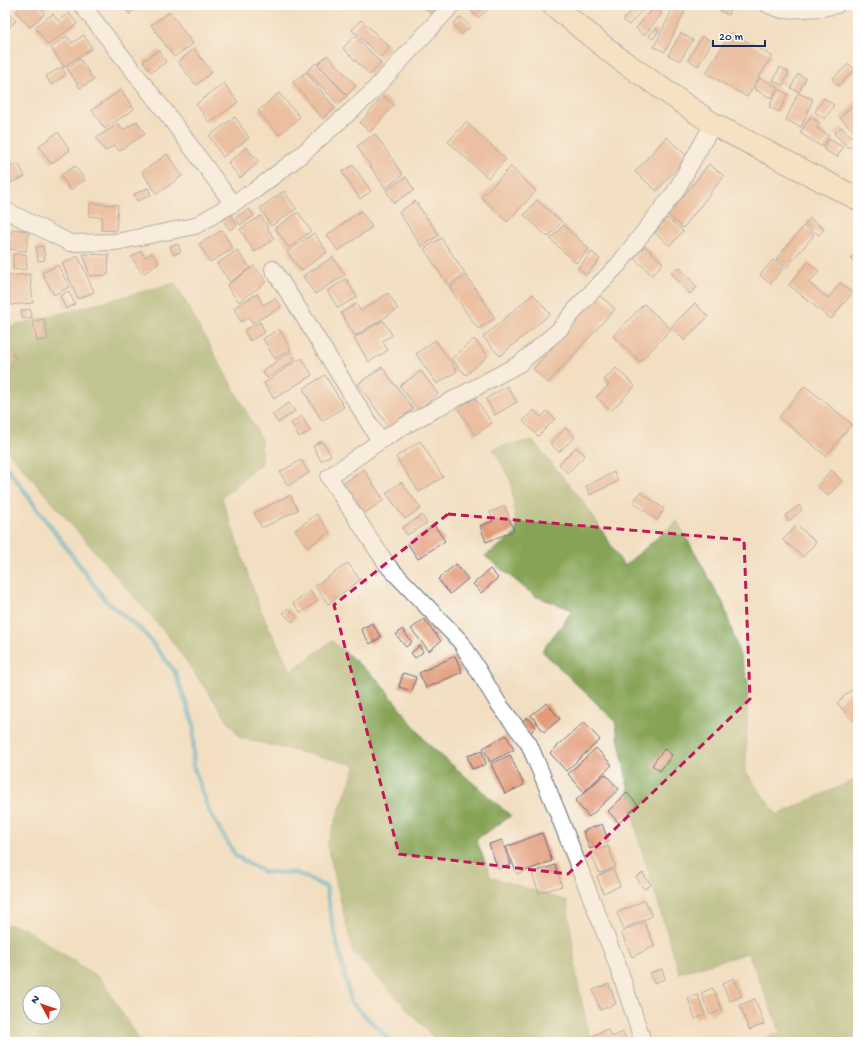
<svg xmlns="http://www.w3.org/2000/svg" width="863" height="1047" viewBox="0 0 863 1047" font-family="'Gochi Hand',sans-serif">
<style>
.forest{fill:#87a457;stroke:#516a5a;fill-rule:evenodd}
.lines{fill:none;stroke-linecap:round;stroke-linejoin:round}
.stream{stroke:#46a9c6;stroke-width:5}
.building{fill:#e29a77}
.street-casing{stroke:#666d81;stroke-width:18}
.secondary-casing{stroke:#666d81;stroke-width:24}
.street{stroke:#fff;stroke-width:16}
.secondary{stroke:#fbe6c4;stroke-width:22}
.marked{fill:none;stroke:#c2185b;stroke-width:3;stroke-dasharray:8 5;stroke-linejoin:round}
</style>
<rect width="100%" height="100%" fill="#fff"/>
<filter id="ink" filterUnits="userSpaceOnUse"><feTurbulence type="fractalNoise" baseFrequency=".025" numOctaves="2"/><feDisplacementMap in="SourceGraphic" scale="8" xChannelSelector="R" yChannelSelector="G"/><feConvolveMatrix kernelMatrix="1 2 1 2 8 2 1 2 1" color-interpolation-filters="sRGB"/></filter>
<filter id="wash" filterUnits="userSpaceOnUse"><feTurbulence type="fractalNoise" baseFrequency=".012" numOctaves="4" result="noise"/><feDisplacementMap in="SourceGraphic" scale="16" xChannelSelector="R" yChannelSelector="G"/><feGaussianBlur stdDeviation="0.9" result="paint"/><feColorMatrix in="noise" values="0 0 0 0 0 0 0 0 0 0 0 0 0 0 0 0 0 1.4 0 .05"/><feComposite in="paint" operator="in"/></filter>
<g filter="url(#wash)">
<rect width="100%" height="100%" fill="#f2dfc1"/>
<path class="forest" d="M175,283L261,438L262,463L222,498L260,609L291,671L332,641L379,681L427,743L511,816L476,839L491,877L567,901L577,978L590,1042H438L353,952L327,844L356,765L240,738L169,637L5,448V328Z
M532,440L586,505L624,566L677,521L723,603L748,681L746,772L777,815L858,778V1042H753L781,1033L748,953L679,973L638,838L615,721L542,651L573,610L535,596L485,556L517,533L511,482L493,448Z
M5,924L22,927L101,979L140,1042H5ZM30,993H54V1017H30Z"/>
<g class="lines">
<path class="stream" d="M5,465L106,601L143,631L175,672L194,725L193,765L209,811L236,856L264,872L297,873L326,887L331,917L351,1002L392,1042"/>
</g>
<g id="blocks">
<path class="building" d="M23,5H38L45,13L30,27L16,11Z
M122,5H140L129,14Z
M423,5H438L431,13L422,6Z
M477,5H492L478,18L471,11Z
M600,5H611L606,10Z
M637,5H640L644,8L629,25L623,20Z
M723,5H732L728,15L720,11Z
M674,6L685,11L665,52L654,47Z
M655,7L662,14L644,35L636,28Z
M8,12L16,21L5,31V15Z
M170,12L193,44L174,57L151,25Z
M69,13L77,24L48,45L35,27L53,14L58,21Z
M461,17L470,27L462,34L453,24Z
M361,20L390,47L381,57L352,30Z
M655,28L659,31L653,39L649,36Z
M731,32L772,56L747,97L706,73Z
M681,33L693,40L680,61L668,55Z
M84,35L92,48L64,67L51,48L67,36L72,43Z
M355,36L381,63L370,75L343,48Z
M702,36L712,42L698,66L688,60Z
M194,49L212,72L196,85L178,62Z
M159,50L166,62L151,72L143,61Z
M327,55L356,86L347,95L318,64Z
M80,59L94,80L80,88L67,68Z
M316,63L347,96L338,104L307,71Z
M849,64L855,70L838,86L832,79Z
M62,67L66,75L51,85L46,76Z
M780,67L789,72L783,85L773,81Z
M306,72L335,108L322,118L293,82Z
M798,74L806,78L799,92L791,88Z
M760,78L778,87L771,98L754,89Z
M224,83L238,102L210,123L196,104Z
M778,89L788,94L779,112L769,107Z
M121,90L134,109L105,129L92,110Z
M279,93L300,117L279,135L258,111Z
M798,93L813,99L801,127L786,120Z
M383,96L394,105L370,132L360,123Z
M824,98L834,105L825,119L815,112Z
M858,99V133L857,134L840,118Z
M235,117L249,138L223,157L209,136Z
M810,117L820,123L817,128L829,136L822,147L800,133Z
M137,121L145,134L119,151L115,145L105,151L96,138L118,124L123,130Z
M466,122L506,159L488,178L448,142Z
M841,127L856,141L849,148L834,134Z
M58,132L70,150L51,164L39,146Z
M375,134L403,175L385,188L357,146Z
M666,137L687,156L657,191L635,172Z
M829,139L843,147L837,157L823,149Z
M246,147L259,162L240,178L228,163Z
M167,154L182,176L157,194L142,172Z
M19,164L25,177L5,185V169Z
M709,164L724,176L683,228L668,215Z
M353,165L371,191L360,199L342,172Z
M75,166L85,180L70,190L61,175Z
M511,167L536,191L507,222L481,197Z
M406,177L414,190L394,203L386,190Z
M148,188L151,195L137,201L134,194Z
M284,191L296,209L271,226L260,208Z
M537,200L562,222L548,237L524,215Z
M415,201L439,235L422,247L399,212Z
M90,203L118,205L116,231L101,230L102,217L89,216Z
M249,209L254,216L240,225L236,217Z
M361,211L372,227L338,251L327,235Z
M298,212L311,231L289,248L275,228Z
M231,215L237,225L230,230L223,220Z
M261,216L274,239L254,252L240,229Z
M667,218L683,231L670,246L655,233Z
M810,218L824,229L819,235L805,224Z
M564,225L589,249L576,263L550,239Z
M804,226L814,235L786,268L776,259Z
M12,229L29,231L26,251L9,249Z
M222,230L233,249L210,262L199,244Z
M314,233L327,252L301,271L287,252Z
M441,238L465,273L448,285L424,249Z
M178,244L181,252L173,255L170,246Z
M43,246L45,260L38,261L36,247Z
M645,246L663,263L652,275L634,258Z
M857,249L858,250V263L851,259Z
M237,250L250,268L230,282L217,264Z
M141,251L145,257L152,253L159,263L143,274L131,257Z
M592,252L600,259L586,275L578,268Z
M13,254H26L27,269L13,270Z
M83,254L109,255L108,275L90,276Z
M78,256L94,292L78,299L62,263Z
M333,257L345,275L315,294L303,276Z
M773,260L783,269L770,284L760,275Z
M808,262L819,271L809,283L828,298L840,283L852,293L831,319L789,285Z
M58,265L69,287L54,295L42,273Z
M254,266L266,282L239,302L227,286Z
M679,267L697,287L690,294L671,273Z
M30,274L33,303L10,305L7,276Z
M466,275L495,318L478,329L449,287Z
M346,279L357,297L338,308L327,291Z
M68,291L75,304L66,309L60,296Z
M388,293L398,309L355,336L341,313L356,304L361,311Z
M257,294L263,305L275,298L281,307L253,323L249,317L241,322L234,308Z
M533,294L550,314L500,356L483,337Z
M599,295L615,309L548,383L533,369Z
M695,303L708,317L684,340L671,327Z
M644,304L671,329L640,362L613,336Z
M30,309L32,317L23,319L21,311Z
M44,319L48,339L37,341L33,322Z
M383,320L392,335L382,341L388,350L369,362L354,338Z
M260,322L265,332L250,341L244,330Z
M279,329L291,350L275,359L263,339Z
M474,339L488,356L466,375L451,359Z
M435,340L457,371L437,384L416,354Z
M5,352L16,356L10,369L5,366Z
M291,352L295,360L267,378L262,371Z
M302,358L312,375L274,399L264,383Z
M382,367L413,409L389,427L358,384Z
M616,368L635,386L611,411L596,397L609,385L604,380Z
M421,371L438,394L418,410L400,386Z
M325,375L344,407L322,421L303,389Z
M507,386L517,402L495,415L486,399Z
M805,386L852,424L826,456L779,417Z
M475,398L492,423L475,435L458,409Z
M289,403L295,411L278,423L272,414Z
M534,410L541,417L547,411L555,419L538,436L523,421Z
M302,416L310,431L299,437L291,423Z
M566,428L575,437L559,452L550,443Z
M322,441L331,455L321,461L313,446Z
M420,441L443,477L419,492L396,457Z
M576,447L585,455L568,473L559,464Z
M301,460L309,473L288,486L280,472Z
M364,470L384,500L362,515L342,484Z
M831,470L842,481L828,496L817,486Z
M614,472L618,481L590,495L586,486Z
M401,482L421,508L405,519L386,493Z
M641,492L664,509L657,520L633,502Z
M290,495L298,510L262,528L254,513Z
M799,505L802,510L789,521L785,516Z
M505,506L514,531L486,542L480,526L493,521L490,512Z
M317,514L330,532L308,547L295,530Z
M422,515L427,523L407,535L402,528Z
M434,525L445,541L418,559L407,543Z
M797,525L816,542L803,557L783,540Z
M348,563L360,580L328,604L315,586Z
M456,564L468,579L450,594L438,579Z
M490,569L498,578L481,593L473,584Z
M310,591L317,601L301,613L293,603Z
M288,608L297,617L292,622L283,613Z
M424,619L441,641L429,651L411,629Z
M372,623L381,637L370,644L361,629Z
M402,629L412,642L406,647L396,635Z
M419,646L423,652L415,658L411,653Z
M455,656L462,672L426,688L419,673Z
M403,673L416,677L412,691L399,687Z
M858,684V723L857,725L837,703Z
M547,703L560,719L544,732L531,715Z
M527,717L536,727L530,733L521,723Z
M584,722L600,740L566,771L550,753Z
M506,735L514,750L490,762L483,748Z
M596,748L612,765L584,792L568,774Z
M664,749L672,755L660,771L652,765Z
M482,751L486,764L472,769L467,756Z
M510,755L524,785L505,794L491,764Z
M605,774L619,789L589,817L575,801Z
M627,793L638,805L619,823L608,811Z
M602,824L609,842L590,849L583,831Z
M542,833L552,861L517,874L506,847Z
M502,840L511,865L498,869L489,844Z
M608,846L616,867L599,873L591,853Z
M555,865L562,886L539,893L532,873Z
M613,869L620,886L603,893L597,876Z
M643,873L651,885L644,889L636,877Z
M645,900L652,916L624,929L617,913Z
M644,922L655,946L632,957L621,932Z
M662,969L665,979L654,983L650,973Z
M734,978L742,996L730,1001L722,984Z
M609,984L616,1004L600,1010L593,990Z
M713,988L722,1010L710,1015L701,993Z
M698,995L705,1015L695,1019L688,998Z
M755,999L764,1024L749,1030L740,1005Z
M607,1029L612,1037L623,1032L628,1042H592L590,1037Z"/>
</g>
</g>
<g filter="url(#ink)">
<use href="#blocks" fill-opacity="0" stroke="#666d81" stroke-width="1"/>
<g class="lines">
<g class="street-casing">
<path id="street" d="M82,5L167,114L233,204
M768,5L782,10L822,8L837,5
M5,210L70,243L116,242L195,226L254,191L300,156L370,94L452,5
M273,269L302,314L380,441L406,425L519,364L559,330L580,304L618,265L675,192L713,124
M380,441L329,477L388,566L461,642L498,703L529,744L557,811L619,969L643,1042"/>
</g>
<g class="secondary-casing">
<path id="secondary" d="M553,5L618,58L713,124L858,199"/>
</g>
<use href="#street" class="street"/>
<use href="#secondary" class="secondary"/>
</g>
</g>
<path d="M0 0H863V1047H0ZM448,514L744,540L750,699L568,874L399,854L334,605Z" fill="#f2dfc1" fill-opacity=".55" fill-rule="evenodd"/>
<path class="marked" d="M448,514L744,540L750,699L568,874L399,854L334,605Z"/>
<rect width="863" height="1047" fill="none" stroke="#fff" stroke-width="20"/>
<g transform="translate(42 1005) rotate(310)"><circle r="19" fill="#ffffff" stroke="#a4acbf"/>
<path d="M0-3L7 15L0 10L-7 15Z" fill="#c8321e"/>
<text y="-6" font-size="11" font-weight="bold" text-anchor="middle" fill="#1b2f5e">N</text>
</g>
<path d="M713 40v6h52v-6" fill="none" stroke="#1b2f5e" stroke-width="2"/>
<text x="719" y="40" font-size="12" fill="#1b2f5e" stroke="#ffffff" stroke-width="3" paint-order="stroke">20 m</text>
</svg>
